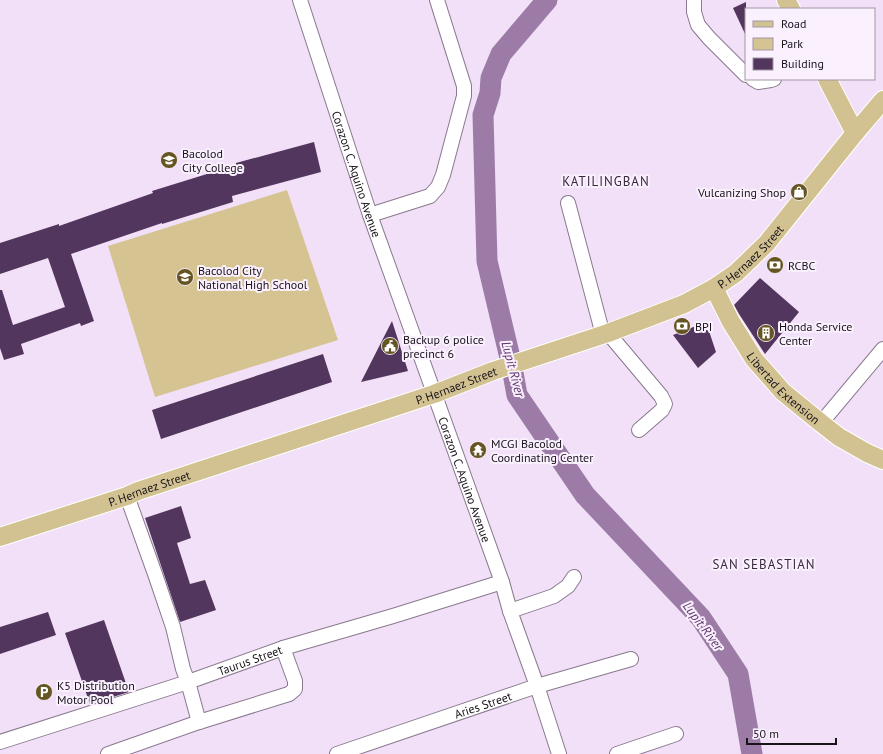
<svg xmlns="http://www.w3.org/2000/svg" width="883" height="754" viewBox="0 0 883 754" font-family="'PT Sans',sans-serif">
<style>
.green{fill:#d5c391}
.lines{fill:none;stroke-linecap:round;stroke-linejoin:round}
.river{stroke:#9c7ca7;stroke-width:21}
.building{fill:#53365d}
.minor-casing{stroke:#897a8e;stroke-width:16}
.major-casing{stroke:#fff;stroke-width:20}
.minor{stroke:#fff;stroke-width:14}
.major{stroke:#d3c291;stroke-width:18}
.labels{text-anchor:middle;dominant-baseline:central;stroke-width:4;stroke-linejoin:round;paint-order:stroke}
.poi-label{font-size:12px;fill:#19131a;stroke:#faf0fe;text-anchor:start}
.street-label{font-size:12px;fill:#19131a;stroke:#faf0fe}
.neighbourhood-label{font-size:13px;letter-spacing:1px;fill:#352839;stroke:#faf0fe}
.water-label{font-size:13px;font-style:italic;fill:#60356d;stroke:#faf0fe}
</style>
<rect width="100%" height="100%" fill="#f1e0f7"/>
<path class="green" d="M287,190L338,340L155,397L108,246Z"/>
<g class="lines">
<path class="river" d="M547,0L501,54L491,78L490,93L483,115L487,261L511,362L517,395L585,495L701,618L738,674L752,754"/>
</g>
<path class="building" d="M746,2V36L733,8Z
M314,142L321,172L232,196L233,202L162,224V223L71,254L94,321L81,326L80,323L21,344L24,354L4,360L0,348V290H2L13,325L65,307L48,258L0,274V243L59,224V226L153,193L152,191L236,165V163Z
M760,278L799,312L765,354L739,314L734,305Z
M392,321L408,371L361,382Z
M696,326L709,331L716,352L698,368L673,335Z
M323,354L332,382L161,439L152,410Z
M181,506L191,538L177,543L190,584L205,580L216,610L180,622L145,518Z
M48,612L56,635L0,654V627Z
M104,620L129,692L90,704L65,633Z"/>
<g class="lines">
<g class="minor-casing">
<g id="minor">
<path id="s1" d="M300,0L370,215L502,582L510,611L537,686L559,754"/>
<path d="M694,0V12L698,25L709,38L746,75"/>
<path d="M753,79L758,82L771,80L774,79"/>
<path d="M568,203L603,335"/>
<path d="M370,215L430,196L438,187L443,175L464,96V86L437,0"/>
<path d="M608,333L661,396L665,404L662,410L639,430"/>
<path d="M821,423L883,349"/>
<path d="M127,496L155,574L173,627L183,669L188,682L199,722"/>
<path d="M510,611L554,596L568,586L574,577"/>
<path id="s2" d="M0,742L188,682L283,648L393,616L502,582"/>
<path d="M108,754L199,722L289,694L295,689V681L283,648"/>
<path id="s3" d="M337,754L537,686L631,659"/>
<path d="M617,754L676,734"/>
</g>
</g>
<g class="major-casing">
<g id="major">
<path d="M786,0L791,9"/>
<path d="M827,79L855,133"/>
<path id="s4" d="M714,288L731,322L754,359L783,392L821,423L839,437L867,453L883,460"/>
<path id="s5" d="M0,537L127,496L138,491L434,394L493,371L608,333L684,304L714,288L736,273L767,243L855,133L883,100"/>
</g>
</g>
<use href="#minor" class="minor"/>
<use href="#major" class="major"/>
</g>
<defs>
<g id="university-disc" transform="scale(0.9)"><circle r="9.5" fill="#655522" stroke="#faf0fe"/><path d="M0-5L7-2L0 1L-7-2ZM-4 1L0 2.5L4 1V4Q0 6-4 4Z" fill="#fff"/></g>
<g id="shop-disc" transform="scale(0.9)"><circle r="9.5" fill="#655522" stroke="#faf0fe"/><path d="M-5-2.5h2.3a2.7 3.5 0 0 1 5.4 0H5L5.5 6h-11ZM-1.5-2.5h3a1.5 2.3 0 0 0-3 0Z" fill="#fff"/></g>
<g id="bank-disc" transform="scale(0.9)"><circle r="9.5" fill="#655522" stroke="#faf0fe"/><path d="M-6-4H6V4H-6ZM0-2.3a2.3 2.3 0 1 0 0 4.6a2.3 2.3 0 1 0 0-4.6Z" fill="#fff"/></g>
<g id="school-disc" transform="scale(0.9)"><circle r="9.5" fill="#655522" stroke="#faf0fe"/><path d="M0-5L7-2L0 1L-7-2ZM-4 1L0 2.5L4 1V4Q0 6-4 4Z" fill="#fff"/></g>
<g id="building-disc" transform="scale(0.9)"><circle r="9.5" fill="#655522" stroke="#faf0fe"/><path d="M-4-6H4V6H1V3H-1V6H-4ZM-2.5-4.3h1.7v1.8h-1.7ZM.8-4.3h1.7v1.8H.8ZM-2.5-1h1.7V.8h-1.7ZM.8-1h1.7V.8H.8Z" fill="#fff"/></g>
<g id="civic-disc" transform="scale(0.9)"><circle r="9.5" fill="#655522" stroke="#faf0fe"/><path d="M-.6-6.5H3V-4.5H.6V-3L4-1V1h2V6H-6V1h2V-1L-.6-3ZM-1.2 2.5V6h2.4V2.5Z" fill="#fff"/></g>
<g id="temple-disc" transform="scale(0.9)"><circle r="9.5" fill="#655522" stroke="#faf0fe"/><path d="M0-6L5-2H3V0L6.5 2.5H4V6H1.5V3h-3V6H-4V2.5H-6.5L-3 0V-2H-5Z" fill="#fff"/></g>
<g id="parking-disc" transform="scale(0.9)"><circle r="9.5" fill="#655522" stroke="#faf0fe"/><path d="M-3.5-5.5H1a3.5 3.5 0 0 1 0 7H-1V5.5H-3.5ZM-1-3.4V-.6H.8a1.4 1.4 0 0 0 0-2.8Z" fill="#fff"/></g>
</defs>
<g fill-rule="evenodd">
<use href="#university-disc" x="169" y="160"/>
<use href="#shop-disc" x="799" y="192"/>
<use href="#bank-disc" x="775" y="265"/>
<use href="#school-disc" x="185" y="277"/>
<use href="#bank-disc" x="682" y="326"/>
<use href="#building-disc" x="766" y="333"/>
<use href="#civic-disc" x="390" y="346"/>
<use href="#temple-disc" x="478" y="450"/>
<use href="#parking-disc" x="44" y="692"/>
</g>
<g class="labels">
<g class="poi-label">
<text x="182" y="153">Bacolod<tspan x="182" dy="14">City College</tspan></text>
<text x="786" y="192" text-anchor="end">Vulcanizing Shop</text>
<text x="788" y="265">RCBC</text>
<text x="198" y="270">Bacolod City<tspan x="198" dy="14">National High School</tspan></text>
<text x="695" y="326">BPI</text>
<text x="779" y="326">Honda Service<tspan x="779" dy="14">Center</tspan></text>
<text x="403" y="339">Backup 6 police<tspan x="403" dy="14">precinct 6</tspan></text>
<text x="491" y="443">MCGI Bacolod<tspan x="491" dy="14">Coordinating Center</tspan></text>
<text x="57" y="685">K5 Distribution<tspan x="57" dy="14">Motor Pool</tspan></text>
</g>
<g class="street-label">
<text stroke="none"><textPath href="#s1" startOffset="183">Corazon C. Aquino Avenue</textPath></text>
<text stroke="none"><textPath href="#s5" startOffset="805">P. Hernaez Street</textPath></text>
<text stroke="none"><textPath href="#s5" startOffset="481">P. Hernaez Street</textPath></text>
<text stroke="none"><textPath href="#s4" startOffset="123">Libertad Extension</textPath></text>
<text stroke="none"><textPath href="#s1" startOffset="507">Corazon C. Aquino Avenue</textPath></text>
<text stroke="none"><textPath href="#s5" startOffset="157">P. Hernaez Street</textPath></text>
<text stroke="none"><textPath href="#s2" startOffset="263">Taurus Street</textPath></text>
<text stroke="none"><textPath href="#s3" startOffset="154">Aries Street</textPath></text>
</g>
<g class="neighbourhood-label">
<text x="606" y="181">KATILINGBAN</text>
<text x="764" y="564">SAN SEBASTIAN</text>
</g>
<g class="water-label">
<text transform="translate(513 369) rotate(75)">Lupit River</text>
<text transform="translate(703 626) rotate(53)">Lupit River</text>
</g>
</g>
<rect x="745" y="8" width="130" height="72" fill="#faf0fe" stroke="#a098a3"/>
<rect x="753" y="21" width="20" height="6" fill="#d3c291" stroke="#a098a3"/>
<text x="781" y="28" font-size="12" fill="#19131a">Road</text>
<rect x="753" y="38" width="20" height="12" fill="#d5c391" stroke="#a098a3"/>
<text x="781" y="48" font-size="12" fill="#19131a">Park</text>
<rect x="753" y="58" width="20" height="12" fill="#53365d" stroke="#a098a3"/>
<text x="781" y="68" font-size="12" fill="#19131a">Building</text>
<path d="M747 738v6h89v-6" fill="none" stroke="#19131a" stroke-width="2"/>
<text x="753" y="738" font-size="12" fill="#19131a" stroke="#faf0fe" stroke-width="3" paint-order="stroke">50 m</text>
</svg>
